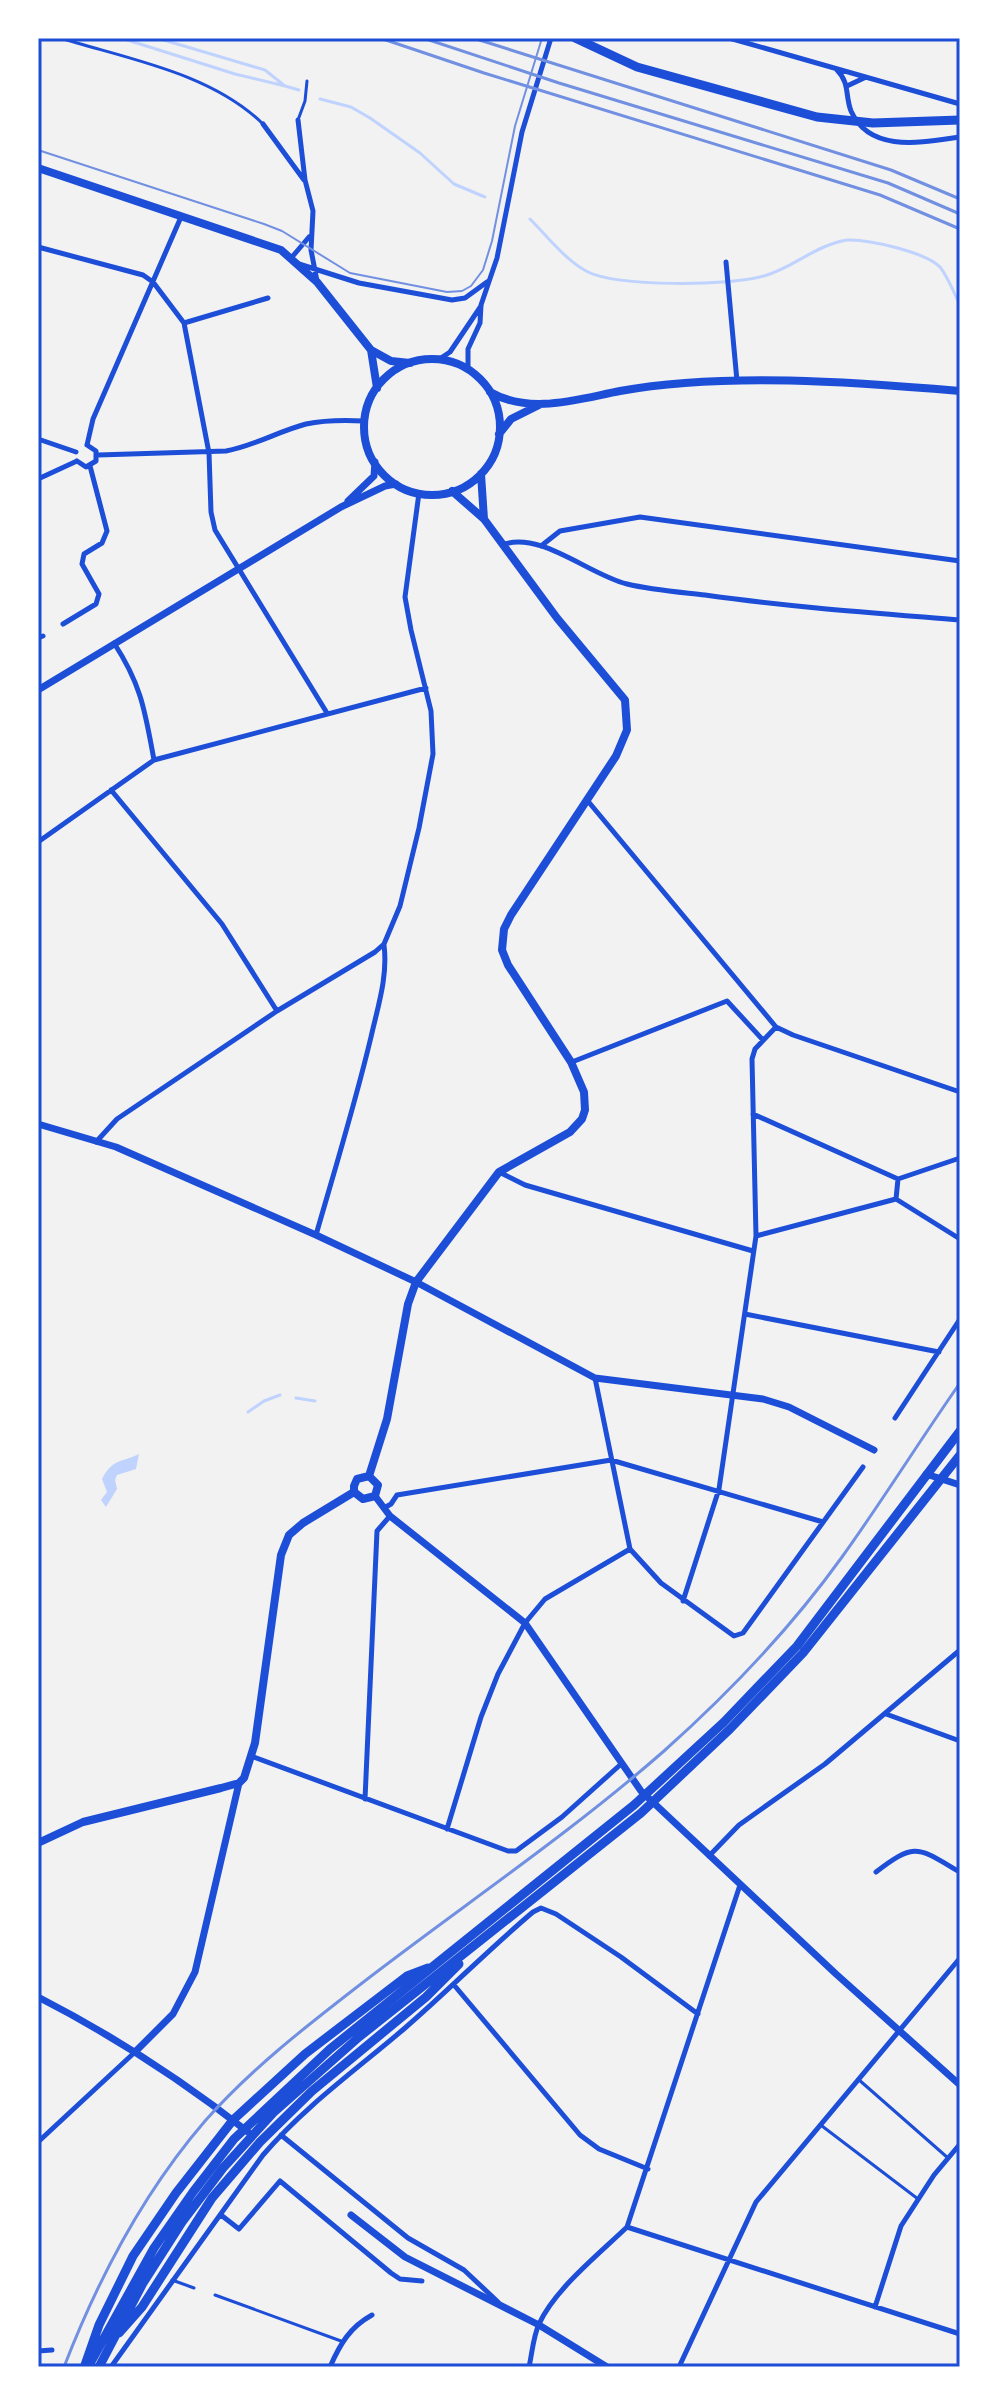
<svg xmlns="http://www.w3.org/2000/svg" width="998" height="2405" viewBox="0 0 998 2405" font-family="Karla,sans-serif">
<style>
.water{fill:#bfd3fe}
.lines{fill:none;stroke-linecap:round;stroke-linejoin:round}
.stream{stroke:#bfd3fe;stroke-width:3}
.service{stroke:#1d4ed8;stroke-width:3}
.minor{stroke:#1d4ed8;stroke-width:5}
.tertiary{stroke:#1d4ed8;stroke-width:7}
.secondary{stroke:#1d4ed8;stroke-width:8}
.primary{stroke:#1d4ed8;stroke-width:9}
.tram{stroke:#7290e2;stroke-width:2}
.rail{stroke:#7290e2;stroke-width:3}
.neatline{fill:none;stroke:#1d4ed8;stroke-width:3}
</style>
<rect width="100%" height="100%" fill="#f2f2f2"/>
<path class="water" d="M139,1454L136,1469L117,1475L115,1480L117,1489L106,1507L101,1500L107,1492L102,1479C113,1458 121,1463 139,1454Z"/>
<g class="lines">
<path class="stream" d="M121,38L235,74L285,86
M157,38L265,70L285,86L299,90
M320,99L351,107L370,118L420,153L454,184L485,197
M530,219C547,236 566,261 588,272C619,287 730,286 764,276C786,270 803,256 824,247C831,244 840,241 847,240C868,239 925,252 940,267C948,277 954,293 960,305
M296,1398L315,1401
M248,1412L264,1401L280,1395"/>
<path class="service" d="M60,38C128,59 211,73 263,124
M298,120L305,101L307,81
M858,2079L948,2158
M822,2126L918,2199
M172,2280L194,2288
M215,2295L341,2341"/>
<path class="minor" d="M729,38L960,104
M837,70C850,83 845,96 851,111C870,154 924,142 960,137
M847,86L864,78
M298,120L305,180L313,211L311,250L317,281
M263,124L304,180
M38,247L143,275L153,282L184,323L209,453L211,512L215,530L327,713
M292,257L309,237
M726,262L737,381
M299,264L359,283L452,300L465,298L487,282
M184,323L268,298
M441,358L450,352L481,306
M468,367V349L480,323L481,305L497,258L522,132L551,38
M38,439L76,452
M87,445L93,419L181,217
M98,455L226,451C254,446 279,431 306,424C325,420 345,420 364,421
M77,461L86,467L96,461V451L87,445
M38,479L77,461
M502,545C540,530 589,575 627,584C652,590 679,592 705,595C790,607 875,613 960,620
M541,546L560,531L640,517L960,561
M63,624L96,604L99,594L82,564L84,554L102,543L107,531L90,466
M38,638L43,636
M114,643C142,686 145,712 154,760
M111,790L222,924L277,1011
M587,800L776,1027L793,1035L960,1092
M38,842L154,760L426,688
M572,1062L727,1001L763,1040
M753,1114L898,1179
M96,1142L117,1119L277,1011L375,952L384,944L400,906L419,828L433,754L431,711L411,630L405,597L419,493
M499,1172L525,1185L753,1251
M898,1179L960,1158
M896,1199L960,1239
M896,1199L898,1179
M316,1235C335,1169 355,1104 371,1037C378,1006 388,976 384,945
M756,1236L896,1199
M745,1314L939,1352
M595,1378L630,1549L661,1583L734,1636L743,1633L863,1467
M895,1418L960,1319
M384,1508L391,1504L397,1495L611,1460L823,1522
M683,1601L719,1489L756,1236L752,1059L755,1049L776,1027
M886,1714L960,1741
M251,1756L508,1851H516L562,1817L620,1765
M365,1799L377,1531L390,1516
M447,1829L481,1717L498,1674L525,1623L545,1599L630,1549
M709,1856L739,1825L825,1764L960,1650
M876,1872C916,1841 918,1848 960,1872
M454,1985L580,2135L599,2149L648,2169
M281,2135L408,2238L464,2270L498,2302
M38,2142L135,2052
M221,2215L239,2229L280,2181L391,2273L400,2279L422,2281
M627,2227L960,2334
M875,2307L901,2226L934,2175L960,2144
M38,2351L52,2350
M111,2367L263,2155C305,2106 356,2070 405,2028C449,1990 489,1949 533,1912L541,1908L556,1914L621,1957L698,2014
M330,2367C340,2344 350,2327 372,2315
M529,2367C532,2354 533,2337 539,2324C555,2289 599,2254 627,2227L740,1885
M679,2367L756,2202L960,1958"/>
<path class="tertiary" d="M348,501L374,476L375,462
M38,690L341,507L385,486L396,484
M38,1124L116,1147L316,1235L416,1282L595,1378L763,1399L789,1407L874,1450
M926,1474L960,1485
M375,1496L390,1516L525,1623L641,1791L836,1974L960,2085
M38,1997C112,2035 182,2080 248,2132
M135,2052L173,2014L195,1972L239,1783
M351,2215L405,2257L539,2325L607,2367"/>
<path class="secondary" d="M38,168L281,250L317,282L371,350L391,361L410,363
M371,350L377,388
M364 427a68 68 0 1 1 136 0a68 68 0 1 1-136 0Z
M490,392C530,415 578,399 620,391C724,372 854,382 960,391
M499,434L511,419L539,405
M481,474L484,519
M369,1476L387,1419L408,1304L416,1282L499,1172L570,1132L582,1119L585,1110L584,1092L571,1062L508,965L502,950L504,929L511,915L616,756L627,730L625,700L557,618L484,519L452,491
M354,1492L363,1499L375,1496L378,1485L369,1476
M354,1492V1486L357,1479L369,1476
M38,1843L83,1822L221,1788L239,1783L244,1778L255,1743L281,1555L289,1535L303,1523L354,1492"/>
<path class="primary" d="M575,38L637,67L817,117L873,123L960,120
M119,2333L142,2307L212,2198L260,2142L312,2091L426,1997L459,1964
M85,2365L99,2325L133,2256L176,2193L233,2120L305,2054L407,1976L428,1968
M88,2367L154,2248L193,2192L234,2139L330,2049L634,1805L724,1722L797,1646L960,1431
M99,2367L143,2283L182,2222L223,2168L273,2113L359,2037L641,1813L730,1729L803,1653L960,1455"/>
<path class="tram" d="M38,150L264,224L282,231L350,273L447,292L462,291L471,286L483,270L492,241L515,126L542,38"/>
<path class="rail" d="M380,38L484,73L880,195L960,229
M423,38L559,83L888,183L960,214
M473,38L891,170L960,199
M64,2367C98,2279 143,2193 205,2121C250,2070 304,2028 357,1987C459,1908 567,1836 664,1751C729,1693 791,1628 842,1557C883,1500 920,1440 960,1383"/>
</g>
<rect width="998" height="2405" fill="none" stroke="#ffffff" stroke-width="80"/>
<rect x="40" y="40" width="918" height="2325" class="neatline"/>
</svg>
